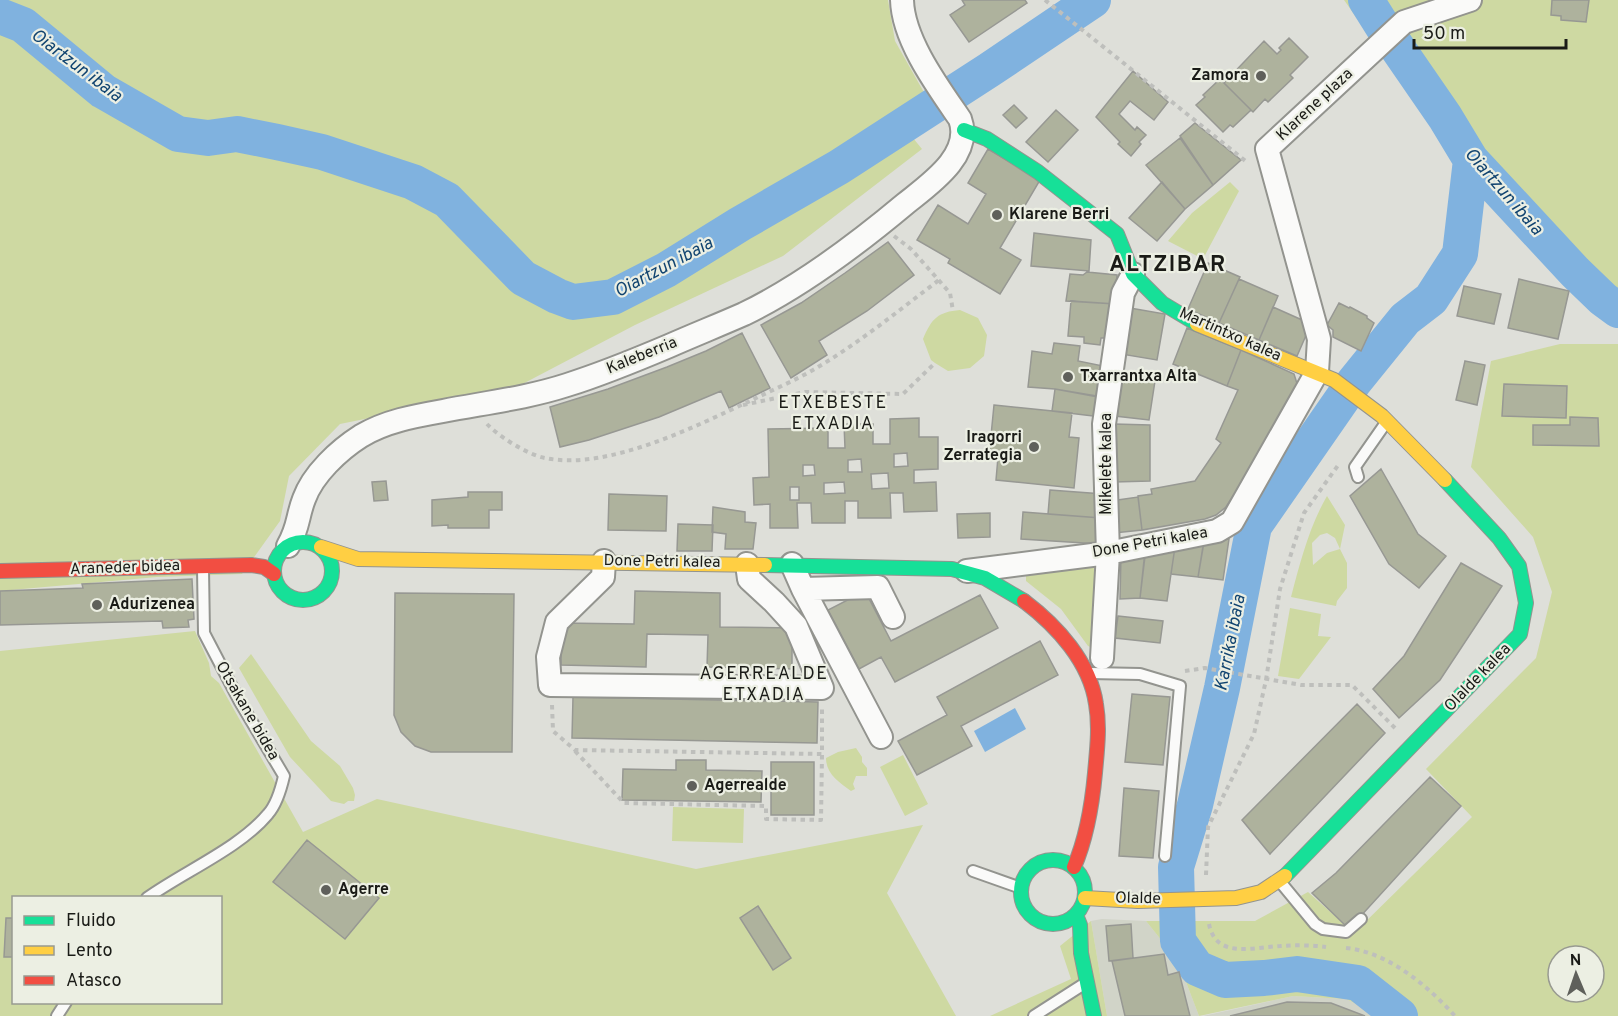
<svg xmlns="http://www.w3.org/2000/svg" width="1618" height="1016" viewBox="0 0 1618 1016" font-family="Overpass,sans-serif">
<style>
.built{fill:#d1d4c8}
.green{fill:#ced9a2;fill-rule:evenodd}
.water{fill:#80b2df}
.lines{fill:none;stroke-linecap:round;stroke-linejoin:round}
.river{stroke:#80b2df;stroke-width:36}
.building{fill:#aeb29d;stroke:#979893;stroke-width:1.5;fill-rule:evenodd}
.lane-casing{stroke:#93948f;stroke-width:14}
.street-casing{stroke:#93948f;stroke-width:26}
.fast-casing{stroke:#93948f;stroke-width:16}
.slow-casing{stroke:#93948f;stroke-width:16}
.jam-casing{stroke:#93948f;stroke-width:16}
.path{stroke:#bebfbc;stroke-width:4;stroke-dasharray:4.5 4.5;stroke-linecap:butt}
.lane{stroke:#fafaf9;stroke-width:10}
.street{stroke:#fafaf9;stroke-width:22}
.fast{stroke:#16e098;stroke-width:14}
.slow{stroke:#ffcf43;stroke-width:14}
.jam{stroke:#f24e42;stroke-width:14}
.poi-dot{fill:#5f605b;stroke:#ecefe3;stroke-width:2}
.labels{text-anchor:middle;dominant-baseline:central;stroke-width:4.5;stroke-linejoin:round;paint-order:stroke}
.poi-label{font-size:16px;font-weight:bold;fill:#1a1b17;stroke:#ecefe3;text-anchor:start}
.street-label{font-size:16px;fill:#1a1b17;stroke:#ecefe3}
.water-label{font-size:18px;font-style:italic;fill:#114470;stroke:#ecefe3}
.neighbourhood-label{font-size:18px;letter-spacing:1.5px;fill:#1a1b17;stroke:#ecefe3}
.district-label{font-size:22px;font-weight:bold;letter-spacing:1.5px;fill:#1a1b17;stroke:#ecefe3}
</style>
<rect width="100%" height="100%" fill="#dedfd9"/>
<path class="built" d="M1102,919L1146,921L1178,961L1199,1016H1107L1091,921Z
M1293,996L1346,999L1381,1016H1203Z"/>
<path class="green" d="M0,0H888L895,41L926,96L895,116L922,149L783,256L635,325L513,389L340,424L289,476L280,521L242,574L157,577L0,591Z
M1344,0H1618V327L1484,198Z
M1230,182L1239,191L1203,259L1168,241L1192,213Z
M960,310L978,318L987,335L984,356L970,368L948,371L935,363L931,360L923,339C932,318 938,312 960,310Z
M1560,344H1618V1016H1381L1346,999L1293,996L1199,1016L1178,961L1146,921H1255L1308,892L1354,933L1472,817L1426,769L1536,658L1552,592L1533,537L1471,467L1491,361ZM1558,956H1594V992H1558Z
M1327,496L1345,525L1340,549L1347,563V588L1337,601L1336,606L1291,597C1300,563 1309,527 1327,496ZM1327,533L1335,538L1340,549L1327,553L1313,565L1312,543L1320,535Z
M1088,561L1100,576L1098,650L1088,646L1061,609L1026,581V570Z
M1290,608L1321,614L1318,636L1331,637L1299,679L1278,676Z
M195,631L209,663L211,676L219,683L303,832L377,799L696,869L923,825L887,893L956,1016H0V651ZM14,898H220V1002H14Z
M251,654L311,741L340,766L353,788L355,795L354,801H348L344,804L331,801L290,757L239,668Z
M856,748L862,757V762L867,768V776H856L853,784L855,789L851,791C839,782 826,774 826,758L838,752Z
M903,755L928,804L905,816L880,767Z
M673,807L744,809L743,843L672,841Z
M1091,921L1107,1016H990L1071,979L1060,946Z"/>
<path class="water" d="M1015,708L1026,729L985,752L974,731Z"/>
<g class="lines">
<path class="river" d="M1366,0L1383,27L1445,117L1471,160L1575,272L1603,299L1618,310
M0,16L23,25L103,91L178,134L208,138L237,134L277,142L322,152L413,182L447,200L523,278L557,296L573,302L613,297L666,270L740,224L839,167L989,70L1093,0
M1400,1016L1358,983L1297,974L1264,978L1225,980L1197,968L1178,941L1176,867L1195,805L1222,688L1254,526L1354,382L1405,319L1431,299L1460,254L1471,160"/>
</g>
<path class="building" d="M962,0H1025L1027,3L969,42L950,15L965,5Z
M1552,0H1589L1586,22L1561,20V16L1551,15Z
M1289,38L1308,57L1290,75L1293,78L1268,102L1265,99L1253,112L1224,83L1264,41L1277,54L1281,50L1279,48Z
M1133,71L1168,102L1154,120L1130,101L1119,114L1135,130L1137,127L1146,135L1139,142L1141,144L1131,156L1118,144L1120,142L1096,117Z
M1220,79L1251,110L1233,127L1230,125L1223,132L1196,105L1205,97L1203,95Z
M1014,105L1027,118L1016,128L1003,115Z
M1056,110L1078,130L1048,162L1026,142Z
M1195,123L1241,160L1213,185L1180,136Z
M1180,138L1213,185L1185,209L1146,165Z
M988,149L1040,180L1000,248L1021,260L1000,294L948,263L950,259L917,240L938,205L968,224L986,194L968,183Z
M1162,182L1185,209L1157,241L1129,218Z
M1034,233L1091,240L1089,271L1031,266Z
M888,242L914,275L867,311L819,341L827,355L791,378L761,325L801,303L845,273Z
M1208,263L1240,277L1219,323L1188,309Z
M1087,272L1117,275L1115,304L1066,301L1070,274L1083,275Z
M1239,279L1278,296L1259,340L1219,323Z
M1519,279L1569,291L1558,339L1508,328Z
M1464,286L1501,294L1494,324L1457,316Z
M1071,301L1115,304L1112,338H1101L1100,345L1084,343V337L1068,336Z
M1339,303L1349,308L1350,307L1367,316V318L1374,323L1361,351L1333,337V330L1327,325Z
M1273,307L1311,324L1297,356L1259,340Z
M1130,308L1165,314L1157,360L1121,354Z
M1187,328L1241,350L1227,386L1173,364Z
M742,333L770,388L729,408L721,391L659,417L589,440L560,447L550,407L608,389L667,367L706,351Z
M1054,343L1080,346L1078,361L1108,367L1104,398L1055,389L1028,387L1032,351L1052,354Z
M1241,350L1294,374L1300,393L1226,507L1216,515L1205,519L1142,530L1138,496L1152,494L1151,489L1195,481L1221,443L1216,439L1238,390L1227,386Z
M1465,361L1485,365L1477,405L1456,400Z
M1121,376L1155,381L1149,420L1115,416Z
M1504,384L1567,386L1566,418L1502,416Z
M1055,389L1102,397L1101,417L1052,411Z
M994,405L1072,413L1069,437L1079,438L1074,488L996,480L998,457L989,456Z
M1570,417L1598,418L1599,446L1533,445V425H1570Z
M919,418V437H938V469L914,470V483L936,482L937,511L904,512L903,493H890L891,518H858V501H845V523H812L811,503H797L798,528H770V504L754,505L753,478L769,477L768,429L828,428V448H845L844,424H873V444H890V419ZM907,453L908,466L894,467V454ZM861,459L862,472H848V460ZM803,465H814L815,475L803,476ZM888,473L889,488L872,489L871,474ZM844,482L845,493L824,494V483ZM790,487H799V500H790Z
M1114,424L1150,425V481L1114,482Z
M1381,469L1418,534L1446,556L1419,588L1389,564L1350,496Z
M386,481L388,500L374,501L372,482Z
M1050,490L1103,494L1101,518L1048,514Z
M468,492H502V510H489V528H448V525L432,526V500L468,497Z
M609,494L667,496L666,531L608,530Z
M1138,497L1142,530L1114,533L1111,501Z
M713,507L745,512V522L756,523L753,549H725L726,534L712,532Z
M1023,512L1101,518L1100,544L1021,539Z
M990,513V537L958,538L957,514Z
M678,524L713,525L712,551H677Z
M1229,539L1223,580L1198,577L1204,542Z
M1204,540L1198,577L1171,574L1175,547Z
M1175,547L1167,601L1140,598L1146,548Z
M1145,551L1140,598L1120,599L1121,555Z
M1461,563L1502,586L1440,680L1399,718L1373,689L1404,656Z
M192,579L194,619L188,620L189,627L163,628L162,621L0,625V591L83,588L82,584Z
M635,591L720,593V627L792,628V669L707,667L708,635L647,634L646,667L561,665V623L634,624Z
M865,591L891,641L980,595L998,628L895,682L881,657L859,669L828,610Z
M395,593L514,594L512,752H431L415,746L401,732L394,715Z
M1118,616L1163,621L1160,643L1115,638Z
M1040,641L1058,675L961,726L972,746L917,775L898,741L947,715L937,697Z
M1132,694L1170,697L1163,765L1125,762Z
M573,697L818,702L817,743L572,738Z
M1357,704L1385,733L1270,854L1242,820Z
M676,760H706V770L762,771L761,802L622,800L623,769L676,770Z
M771,762H814V815H771Z
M1430,777L1461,806L1349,929L1312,893L1336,873Z
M1124,788L1159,791L1153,858L1119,856Z
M307,840L379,898L345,939L273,882Z
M758,906L791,958L773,970L740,918Z
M6,918H14V957H4Z
M1131,924L1133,958L1109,961L1106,926Z
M1164,954L1168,975L1179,972L1190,1016H1125L1112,961Z
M1287,1002L1331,1003L1365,1016H1230Z"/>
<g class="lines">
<g class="lane-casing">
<path id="lane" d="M1358,477L1355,467L1385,424
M1090,673L1140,674L1180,686L1165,856
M973,871L1021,888
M1282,884L1315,924L1323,929L1346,932L1361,919
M147,898C183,872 240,848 268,814C277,804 281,789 284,776L240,702L204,633L203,569
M57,1016L66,1002
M1034,1016L1084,984"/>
</g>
<g class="street-casing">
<path id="street" d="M288,546C299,527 297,517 304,499C313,474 339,450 361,436C386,421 415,416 443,411C484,403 527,398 567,385C602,374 636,360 669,346C694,335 719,325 744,314C802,286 856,245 905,204C930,184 973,155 960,119C938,87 903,40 902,0
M604,561L603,577L557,622L548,657L550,685L822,688L796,626L774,602L749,579L747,564
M792,564L803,589L881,737
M967,571L1108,553L1217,531L1232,522L1317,372L1319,339L1267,149L1404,22L1470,0
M803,589L878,587L893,617
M1102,658L1108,553L1104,424L1123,293L1133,274"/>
</g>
<g class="fast-casing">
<path id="fast" d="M964,130L987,139L1038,172L1117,234L1133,274L1162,303L1197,324
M274 571a29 29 0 1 1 58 0a29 29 0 1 1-58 0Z
M765,565L952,569L985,578L1024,601
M1021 892a32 32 0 1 1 64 0a32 32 0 1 1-64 0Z
M1285,876L1520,634L1526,603L1519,566L1499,538L1445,480
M1076,915L1080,925L1081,953L1094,1016"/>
</g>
<g class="slow-casing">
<path id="slow" d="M1197,324L1334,380L1382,416L1445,480
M321,547L358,559L765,565
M1085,898L1138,901L1236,898L1261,892L1285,876"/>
</g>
<g class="jam-casing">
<path id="jam" d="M0,571L251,565L264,567L274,574
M1024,601C1057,626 1090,662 1096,704C1100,727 1097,750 1095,773C1092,806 1087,837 1074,867"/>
</g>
<path class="path" d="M1045,0L1248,163
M894,236L911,249L950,293L953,311
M743,405L805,392L903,394L935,363
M487,424C498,436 528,455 545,458C608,471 696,426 752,400C772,390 794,381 813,370C858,344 898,311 939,280
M1185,671L1205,668L1301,685H1352L1395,728
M552,705L553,731L575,750L822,754V707
M575,751L624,803L766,806V819L821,820L822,754
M1206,875L1208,827L1254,734L1266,680L1280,589L1304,513L1339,464
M1209,924C1216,960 1255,947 1280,946C1295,945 1311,945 1326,947
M1346,948C1388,952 1428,986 1455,1016"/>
<use href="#lane" class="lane"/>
<use href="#street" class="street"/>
<use href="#fast" class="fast"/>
<use href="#slow" class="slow"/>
<use href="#jam" class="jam"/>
</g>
<g class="poi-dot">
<circle cx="1261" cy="76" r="6"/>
<circle cx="997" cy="215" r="6"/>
<circle cx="1068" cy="377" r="6"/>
<circle cx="1034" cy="447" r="6"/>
<circle cx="97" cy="605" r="6"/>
<circle cx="692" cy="786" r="6"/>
<circle cx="326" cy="890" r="6"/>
</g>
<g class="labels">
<g class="poi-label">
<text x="1249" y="76" text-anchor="end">Zamora</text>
<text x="1009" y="215">Klarene Berri</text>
<text x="1080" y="377">Txarrantxa Alta</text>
<text x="1022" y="438" text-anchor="end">Iragorri<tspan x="1022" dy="18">Zerrategia</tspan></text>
<text x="109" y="605">Adurizenea</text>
<text x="704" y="786">Agerrealde</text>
<text x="338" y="890">Agerre</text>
</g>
<g class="street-label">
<text transform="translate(1315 105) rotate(-43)">Klarene plaza</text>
<text transform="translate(1230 335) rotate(24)">Martintxo kalea</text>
<text transform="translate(642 356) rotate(-22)">Kaleberria</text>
<text transform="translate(1107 464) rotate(-90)">Mikelete kalea</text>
<text transform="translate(1150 543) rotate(-10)">Done Petri kalea</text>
<text transform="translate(662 562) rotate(1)">Done Petri kalea</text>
<text transform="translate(125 568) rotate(-2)">Araneder bidea</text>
<text transform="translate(1478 678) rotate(-46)">Olalde kalea</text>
<text transform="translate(247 711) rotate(60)">Otsakane bidea</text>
<text transform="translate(1138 899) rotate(1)">Olalde</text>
</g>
<g class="water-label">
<text transform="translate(76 66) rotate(37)">Oiartzun ibaia</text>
<text transform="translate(1503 192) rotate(49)">Oiartzun ibaia</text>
<text transform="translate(664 268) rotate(-28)">Oiartzun ibaia</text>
<text transform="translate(1231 643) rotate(-79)">Karrika ibaia</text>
</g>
<g class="neighbourhood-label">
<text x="833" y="403">ETXEBESTE<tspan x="833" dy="21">ETXADIA</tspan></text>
<text x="764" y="674">AGERREALDE<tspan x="764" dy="21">ETXADIA</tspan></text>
</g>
<g class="district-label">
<text x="1168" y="265">ALTZIBAR</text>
</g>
</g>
<rect x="12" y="896" width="210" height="108" fill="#ecefe3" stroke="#989a91" stroke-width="1.5"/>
<rect x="24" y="916" width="30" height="9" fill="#16e098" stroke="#989a91" stroke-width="1.5"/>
<text x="66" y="926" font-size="18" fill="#1a1b17">Fluido</text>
<rect x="24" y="946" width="30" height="9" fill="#ffcf43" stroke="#989a91" stroke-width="1.5"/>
<text x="66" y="956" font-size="18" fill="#1a1b17">Lento</text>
<rect x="24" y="976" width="30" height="9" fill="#f24e42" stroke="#989a91" stroke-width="1.5"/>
<text x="66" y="986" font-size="18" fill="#1a1b17">Atasco</text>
<g transform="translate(1576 974) rotate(358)"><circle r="28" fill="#ecefe3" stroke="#989a91" stroke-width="1.5"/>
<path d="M0-4.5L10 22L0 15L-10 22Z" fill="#5f605b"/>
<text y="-9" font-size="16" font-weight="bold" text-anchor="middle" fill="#1a1b17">N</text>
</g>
<path d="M1414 39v9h152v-9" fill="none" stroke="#1a1b17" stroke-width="3"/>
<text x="1423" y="39" font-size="18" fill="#1a1b17" stroke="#ecefe3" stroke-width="4.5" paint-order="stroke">50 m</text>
</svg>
